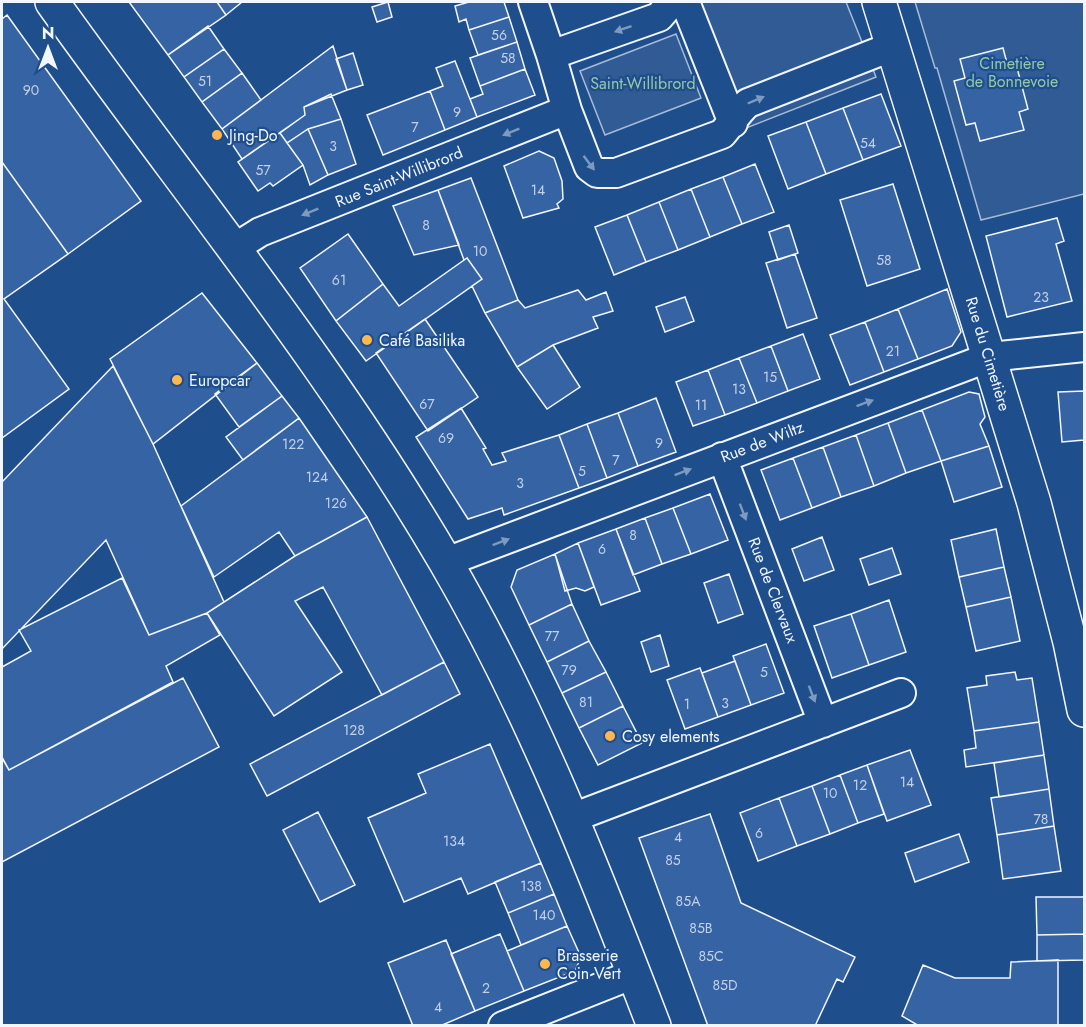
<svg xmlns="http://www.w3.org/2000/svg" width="1086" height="1027" viewBox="0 0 1086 1027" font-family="Jost,sans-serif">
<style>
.built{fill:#305b95;stroke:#a8bbd7;stroke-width:1.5}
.building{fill:#3563a3;stroke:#f2f6ff;stroke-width:1.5}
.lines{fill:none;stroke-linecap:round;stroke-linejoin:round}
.minor-casing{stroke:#f2f6ff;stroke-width:32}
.tertiary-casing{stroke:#f2f6ff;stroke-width:36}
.primary-casing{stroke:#f2f6ff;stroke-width:36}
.minor{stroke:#1f4e8c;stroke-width:28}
.tertiary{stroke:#1f4e8c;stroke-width:33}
.primary{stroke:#1f4e8c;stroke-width:33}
.oneway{fill:#7e9ac0}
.poi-dot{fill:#ffb74d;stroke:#1f4e8c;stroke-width:2}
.labels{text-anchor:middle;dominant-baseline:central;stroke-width:4.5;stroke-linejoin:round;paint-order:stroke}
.number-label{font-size:14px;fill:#c3d1e8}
.park-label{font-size:16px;fill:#97c8a6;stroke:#1f4e8c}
.poi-label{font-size:16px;fill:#f2f6ff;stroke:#1f4e8c;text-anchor:start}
.street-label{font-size:16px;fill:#f2f6ff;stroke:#1f4e8c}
</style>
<rect width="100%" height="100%" fill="#1f4e8c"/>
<path class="built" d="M685,2H846L876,77L736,132Z
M915,2H1084V194L981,220L937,68H935Z
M676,34L701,98L605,135L580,71Z"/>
<path class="building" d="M129,2H217L226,15L168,55Z
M217,2H242L226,15Z
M388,2L392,17L377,22L372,7Z
M469,2H504L509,17L469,30L466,19L459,22L455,6Z
M7,15L141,201L68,254L2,162V19Z
M509,17L517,42L478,55L469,30Z
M208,26L224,49L184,77L168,55Z
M517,42L525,69L480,86L470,58Z
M333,46L347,90L304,107L305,115L242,159L222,129Z
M1003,48L1008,67L1016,64L1028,109L1019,112L1024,130L980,141L975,123L966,125L954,81L965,78L960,59Z
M224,49L242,73L202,102L184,77Z
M353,53L363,85L347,90L336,59Z
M455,61L477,117L445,130L430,91L443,86L436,68Z
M525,69L535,95L477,117L470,99L483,94L480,86Z
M242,73L261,100L222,129L202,102Z
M430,91L445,130L383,155L367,115Z
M331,94L341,119L308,129L287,143L280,133L305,115L304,107Z
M881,94L901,146L863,160L843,108Z
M843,108L863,160L826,174L806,122Z
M341,119L356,164L328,175L308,129Z
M806,122L826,174L788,189L768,136Z
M308,129L328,175L310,185L303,165L287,143Z
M280,133L303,165L273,186L270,183L258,191L238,162Z
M539,151L554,158L562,181L563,199L557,204L559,208L523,218L504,166Z
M2,162L68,254L4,299L69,389L2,438Z
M755,164L774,212L742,224L723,177Z
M723,177L742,224L710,237L691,189Z
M471,178L518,300L485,313L472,286L482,279L467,258L464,260L438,190Z
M893,184L920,269L867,286L840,200Z
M691,189L710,237L678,250L659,202Z
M438,190L459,245L414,255L393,206Z
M659,202L678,250L646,262L627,215Z
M627,215L646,262L614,275L595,227Z
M1057,218L1064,241L1056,244L1072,301L1007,317L986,236Z
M789,225L798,253L778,260L769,232Z
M348,234L383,284L336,321L300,268Z
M795,254L817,318L787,328L766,263Z
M467,258L482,279L366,361L336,321L383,284L399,306Z
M947,289L961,332L952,346L918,359L898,309Z
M578,290L586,300L606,292L613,311L593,317L598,328L553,345L517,367L485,313L518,300L525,308Z
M202,293L257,363L153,444L110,359Z
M685,297L694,321L665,332L656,307Z
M898,309L918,359L884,372L865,322Z
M425,319L478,397L428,431L376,353Z
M865,322L884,372L850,385L830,335Z
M803,334L820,379L788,391L771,346Z
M553,345L580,387L547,409L517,367Z
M771,346L788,391L757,403L739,358Z
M739,358L757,403L725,415L708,370Z
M257,363L282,396L239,427L215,394Z
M113,366L153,444L224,602L207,613L149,635L106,540L2,649V482Z
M708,370L725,415L693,426L676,382Z
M1084,391V440L1062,442L1058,392Z
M969,392L979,394L985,417L980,424L989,446L941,461L922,410Z
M282,396L299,418L243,460L226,437Z
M656,398L676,452L638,466L618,413Z
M461,408L486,448L483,449L492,465L506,461L502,453L559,435L579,488L504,515L502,508L468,519L416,437Z
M922,410L941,461L906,473L888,423Z
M618,413L638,466L607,478L587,424Z
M299,418L367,517L295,556L279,532L214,577L181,506Z
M888,423L906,473L874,486L856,435Z
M587,424L607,478L579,488L559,435Z
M856,435L874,486L841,497L823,447Z
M989,446L1002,487L954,502L941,461Z
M823,447L841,497L812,508L793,458Z
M793,458L812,508L780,520L761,470Z
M710,494L728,540L691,554L673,508Z
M673,508L691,554L662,564L645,518Z
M367,517L444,662L382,695L323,587L295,601L342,672L274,716L207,613L295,556Z
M645,518L662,564L633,575L616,529Z
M616,529L640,591L601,605L578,543Z
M996,529L1004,567L959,577L951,540Z
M822,537L834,570L804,581L792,549Z
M578,543L594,587L585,591L576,588L565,591L555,554Z
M892,548L901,574L869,585L860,559Z
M555,554L572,604L529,625L511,587L517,570Z
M1004,567L1011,597L966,607L959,577Z
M729,574L743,614L718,623L704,583Z
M122,578L149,635L207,613L220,635L166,666L173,682L9,770L2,757V667L31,651L19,630Z
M1011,597L1020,641L976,651L966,607Z
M889,600L906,652L869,665L851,614Z
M572,604L589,641L547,662L529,625Z
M851,614L869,665L832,678L814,626Z
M660,635L669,666L651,672L641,642Z
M589,641L606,672L562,693L547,662Z
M766,644L784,693L751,705L733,656Z
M735,661L751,705L718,717L702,673Z
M444,662L460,694L267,796L250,764Z
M700,668L718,717L685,729L667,680Z
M606,672L623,706L579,728L562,693Z
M1015,672L1017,680L1032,678L1039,722L974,731L967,688L987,685L986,676Z
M183,678L219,747L2,862V758L9,770Z
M623,706L642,743L598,765L579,728Z
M1039,722L1044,755L966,767L964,750L976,748L974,731Z
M490,744L541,863L468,894L461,878L404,902L368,818L426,793L418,774Z
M910,750L931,805L887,821L867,765Z
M1044,755L1049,789L999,797L994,763Z
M867,765L884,814L858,823L840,775Z
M840,775L858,823L830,834L812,786Z
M812,786L830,834L797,846L779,798Z
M1049,789L1054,826L997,835L991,798Z
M779,798L797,846L758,861L740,813Z
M318,812L355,885L320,902L283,830Z
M710,814L741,903L855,957L843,982L837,979L815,1026H708L639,838Z
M1054,826L1061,871L1003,879L997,835Z
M959,834L969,862L915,882L905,853Z
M541,863L554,894L508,913L495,882Z
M554,894L567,926L521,945L508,913Z
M1036,897H1084V934L1037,935Z
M567,926L581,957L575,971L524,991L507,951Z
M500,934L524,991L475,1011L451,954Z
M1084,934V960L1037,961V935Z
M446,940L475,1011L440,1026H413L388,963Z
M1058,960V1026H919L902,1016L923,965L955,978H1010L1011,962Z"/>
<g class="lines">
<g class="minor-casing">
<path id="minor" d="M533,2L551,55
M685,2L733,123
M567,110L589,167L597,173H616L722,134C732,123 737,112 748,103L891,47
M233,249L260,232L567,110L551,55L659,17L672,2
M722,457L823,723
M446,562L990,357L1084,347
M572,818L901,693
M503,1026L634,974"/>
</g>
<g class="tertiary-casing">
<path id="tertiary" d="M879,2L1034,503L1070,642L1084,710"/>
</g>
<g class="primary-casing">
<path id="primary" d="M52,2C184,187 330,364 445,561C531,708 593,867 654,1026"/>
</g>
<use href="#minor" class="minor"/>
<use href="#tertiary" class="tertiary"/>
<use href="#primary" class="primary"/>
</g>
<defs><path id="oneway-solid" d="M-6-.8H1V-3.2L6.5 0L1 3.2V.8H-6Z" transform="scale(1.5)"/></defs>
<g class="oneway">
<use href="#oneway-solid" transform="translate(623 29) rotate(161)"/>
<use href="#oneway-solid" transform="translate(756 100) rotate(-23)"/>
<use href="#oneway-solid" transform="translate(511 132) rotate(158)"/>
<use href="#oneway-solid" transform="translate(589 163) rotate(53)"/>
<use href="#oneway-solid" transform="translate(310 212) rotate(158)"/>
<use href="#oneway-solid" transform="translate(865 403) rotate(-20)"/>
<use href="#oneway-solid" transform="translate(683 472) rotate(-21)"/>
<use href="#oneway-solid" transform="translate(743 512) rotate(69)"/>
<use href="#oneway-solid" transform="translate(501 542) rotate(-21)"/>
<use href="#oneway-solid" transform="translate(812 694) rotate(69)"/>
</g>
<g class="poi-dot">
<circle cx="217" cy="135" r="6"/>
<circle cx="367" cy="340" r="6"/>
<circle cx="177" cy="380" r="6"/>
<circle cx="610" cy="736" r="6"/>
<circle cx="545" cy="964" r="6"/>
</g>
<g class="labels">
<g class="number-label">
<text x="499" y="35">56</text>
<text x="508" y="58">58</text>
<text x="205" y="81">51</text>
<text x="31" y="90">90</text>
<text x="457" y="112">9</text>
<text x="415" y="127">7</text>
<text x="868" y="143">54</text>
<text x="333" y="146">3</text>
<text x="263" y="170">57</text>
<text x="538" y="190">14</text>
<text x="426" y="225">8</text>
<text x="480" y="251">10</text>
<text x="884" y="260">58</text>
<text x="339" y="280">61</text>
<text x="1041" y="297">23</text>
<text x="893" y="351">21</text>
<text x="770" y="377">15</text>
<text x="739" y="389">13</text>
<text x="427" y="404">67</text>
<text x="701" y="405">11</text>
<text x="446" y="438">69</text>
<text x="659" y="443">9</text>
<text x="293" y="444">122</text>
<text x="616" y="460">7</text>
<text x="582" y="471">5</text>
<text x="317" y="477">124</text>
<text x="520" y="483">3</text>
<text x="336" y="503">126</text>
<text x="633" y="535">8</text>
<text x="602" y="549">6</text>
<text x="552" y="636">77</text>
<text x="569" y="670">79</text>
<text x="764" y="672">5</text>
<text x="586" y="702">81</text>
<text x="725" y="703">3</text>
<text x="687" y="704">1</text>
<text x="354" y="730">128</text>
<text x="907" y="782">14</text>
<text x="860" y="785">12</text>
<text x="830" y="793">10</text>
<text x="1041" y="819">78</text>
<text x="759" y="833">6</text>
<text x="678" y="837">4</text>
<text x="454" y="841">134</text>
<text x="673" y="860">85</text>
<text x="531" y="886">138</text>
<text x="688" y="901">85A</text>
<text x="544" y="915">140</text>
<text x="701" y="928">85B</text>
<text x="711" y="956">85C</text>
<text x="725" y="985">85D</text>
<text x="486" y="988">2</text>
<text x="438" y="1007">4</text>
</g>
<g class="park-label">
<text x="1012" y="63">Cimetière<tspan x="1012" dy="18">de Bonnevoie</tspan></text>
<text x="643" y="83">Saint-Willibrord</text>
</g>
<g class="poi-label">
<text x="229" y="135">Jing-Do</text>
<text x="379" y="340">Café Basilika</text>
<text x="189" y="380">Europcar</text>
<text x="622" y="736">Cosy elements</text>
<text x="557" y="955">Brasserie<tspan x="557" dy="18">Coin Vert</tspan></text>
</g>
<g class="street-label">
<text transform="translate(399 177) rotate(-22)">Rue Saint-Willibrord</text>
<text transform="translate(988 354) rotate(73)">Rue du Cimetière</text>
<text transform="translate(762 442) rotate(-21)">Rue de Wiltz</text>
<text transform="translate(773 590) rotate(69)">Rue de Clervaux</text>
</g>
</g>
<rect width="1086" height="1027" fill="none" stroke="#f2f6ff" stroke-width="6"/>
<g transform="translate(48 48)" stroke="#1f4e8c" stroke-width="4.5" paint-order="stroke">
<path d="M0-4.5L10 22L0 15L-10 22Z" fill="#f2f6ff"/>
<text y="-9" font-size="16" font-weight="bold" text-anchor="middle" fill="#f2f6ff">N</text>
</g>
</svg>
